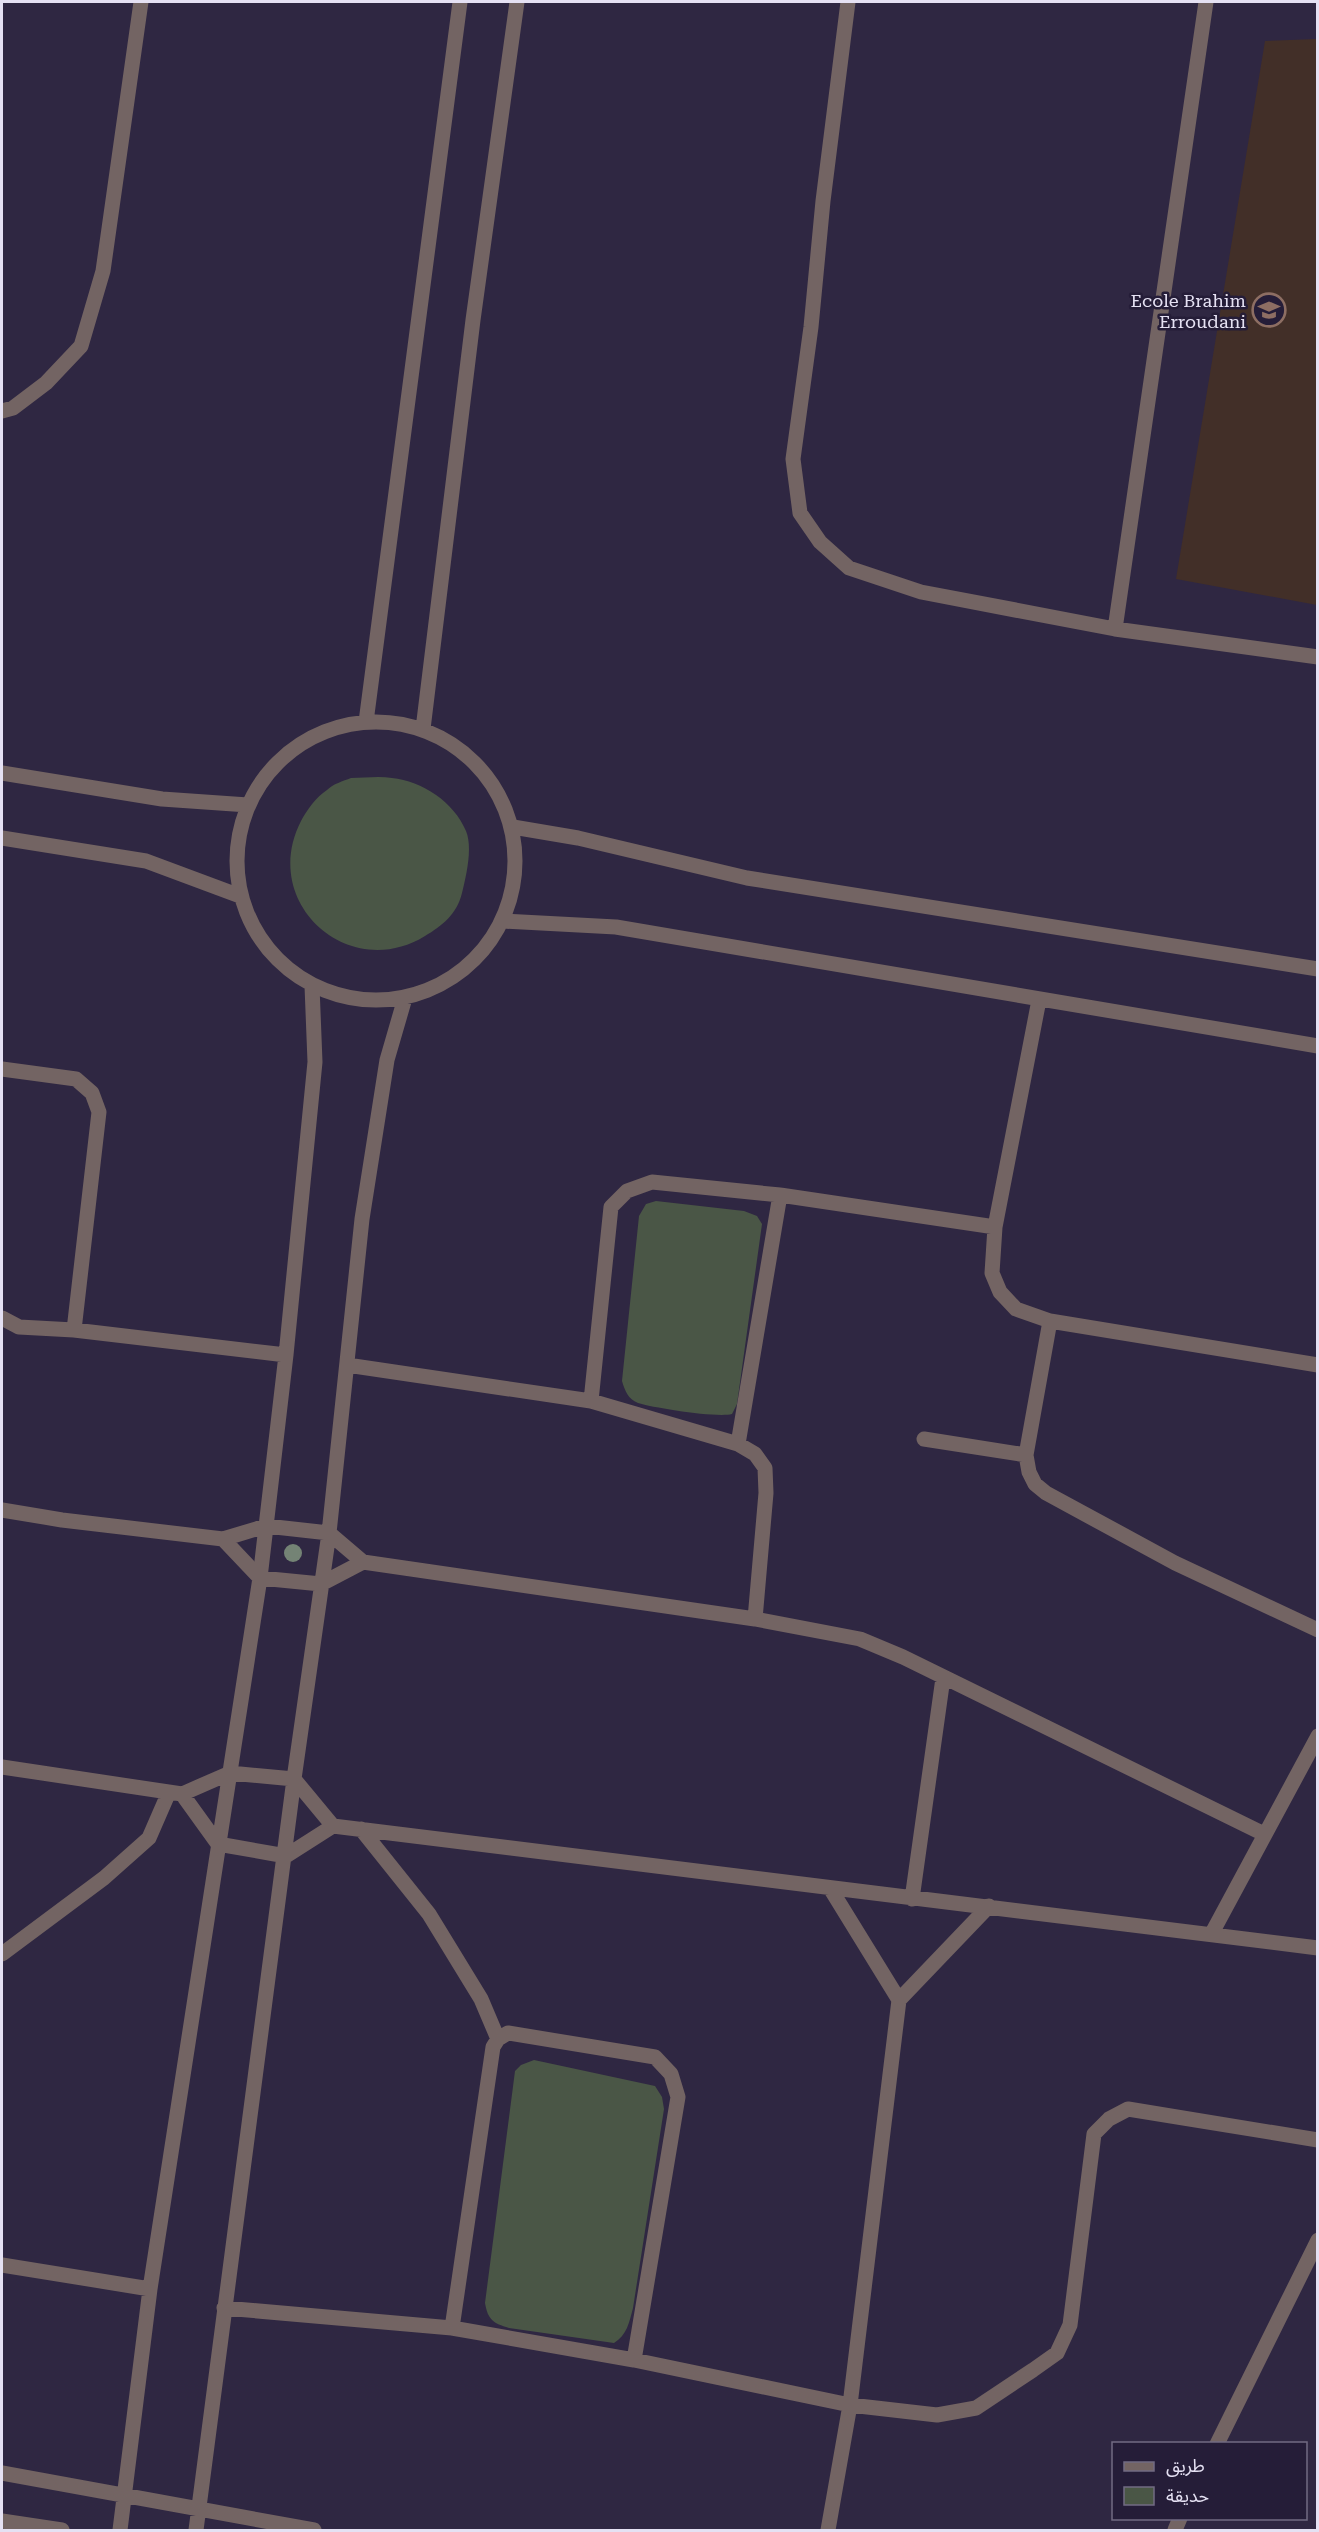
<svg xmlns="http://www.w3.org/2000/svg" width="1319" height="2532" viewBox="0 0 1319 2532" font-family="'Roboto Serif','Noto Sans Arabic',serif">
<style>
.education{fill:#422f28}
.green{fill:#4a5646}
.lines{fill:none;stroke-linecap:round;stroke-linejoin:round}
.minor{stroke:#736463;stroke-width:15}
.tree{fill:#748375}
.labels{text-anchor:middle;dominant-baseline:central;stroke-width:5;stroke-linejoin:round;paint-order:stroke}
.poi-label{font-size:18px;fill:#e5e1f3;stroke:#251d38;text-anchor:end}
</style>
<rect width="100%" height="100%" fill="#2f2742"/>
<path class="education" d="M1317,39H1318L1317,605L1176,579L1265,41Z"/>
<path class="green" d="M351,778C364,778 379,776 392,778C422,781 454,802 466,831C473,848 466,876 462,893C457,914 442,926 425,936C349,983 259,903 301,821C307,810 316,797 327,790C333,784 343,781 351,778Z
M656,1201L744,1211L757,1216L762,1224L737,1404L732,1414C717,1418 654,1408 638,1403C628,1399 625,1391 622,1381L639,1216L646,1204Z
M534,2060L655,2086L662,2097L664,2109L633,2308C629,2323 627,2335 614,2343L509,2328C493,2323 488,2320 485,2303L515,2071L521,2065Z"/>
<g class="lines">
<path class="minor" d="M848,2L823,201L811,327L793,459L800,513L820,542L849,568L921,592L1115,629L1318,657
M2,411L13,408L46,383L81,346L103,271L141,2
M1115,629L1206,2
M237 861a139 139 0 1 1 278 0a139 139 0 1 1-278 0Z
M366,722L460,2
M423,729L473,320L517,2
M2,773L162,799L248,805
M513,827L578,838L747,878L1318,969
M2,838L146,861L240,896
M503,921L616,927L1318,1046
M1039,1000L995,1227L992,1273L1000,1292L1016,1309L1050,1321L1318,1365
M2,1069L76,1079L92,1093L99,1112L74,1330
M2,1318L19,1327L74,1330L286,1355
M1050,1321L1026,1455L1029,1472L1035,1484L1046,1493L1175,1563L1318,1630
M347,1365L591,1401L738,1444L755,1454L765,1468L766,1493L755,1619
M591,1401L611,1207L627,1191L652,1182L780,1195L995,1227
M924,1439L1026,1455
M738,1444L780,1195
M2,1510L62,1520L223,1539L266,1526L329,1533L363,1562L755,1619L860,1639L903,1657L1264,1834
M223,1539L260,1578L321,1584L363,1562
M2,1767L182,1794L230,1773L294,1779L333,1826
M182,1794L218,1844L286,1856L333,1826L1318,1948
M361,1829L429,1914L481,1999L498,2039
M830,1888L899,2000
M912,1899L943,1678
M1212,1933L1318,1736
M2,1954L104,1878L149,1838L169,1792
M2,2265L150,2289
M224,2308L452,2328L634,2360L850,2405L937,2415L976,2408L1033,2370L1057,2353L1070,2325L1094,2134L1109,2119L1128,2109L1318,2140
M452,2328L493,2047L498,2039L508,2033L655,2057L671,2074L678,2097L634,2360
M1217,2444L1318,2240
M2,2473L314,2530
M2,2521L62,2530
M120,2530L150,2289L260,1578L286,1355L315,1062L312,986
M196,2530L294,1779L329,1533L362,1219L387,1060L405,998
M828,2530L850,2405L899,2000L989,1906
M1175,2530L1180,2518"/>
</g>
<circle class="tree" cx="293" cy="1553" r="9"/>
<defs>
<g id="school-ring" transform="scale(1.725)"><circle r="9.5" fill="#251d38" stroke="#8d6e63" stroke-width="1.5"/><path d="M0-5L7-2L0 1L-7-2ZM-4 1L0 2.5L4 1V4Q0 6-4 4Z" fill="#8d6e63"/></g>
</defs>
<g fill-rule="evenodd">
<use href="#school-ring" x="1269" y="310"/>
</g>
<g class="labels">
<g class="poi-label">
<text x="1246" y="300">Ecole Brahim<tspan x="1246" dy="21">Erroudani</tspan></text>
</g>
</g>
<rect width="1319" height="2532" fill="none" stroke="#e5e1f3" stroke-width="6"/>
<rect x="1112" y="2442" width="195" height="78" fill="#251d38" stroke="#726b83" stroke-width="1.5"/>
<rect x="1124" y="2462" width="30" height="9" fill="#736463" stroke="#726b83" stroke-width="1.5"/>
<text x="1166" y="2472" font-size="18" fill="#e5e1f3">طريق</text>
<rect x="1124" y="2487" width="30" height="18" fill="#4a5646" stroke="#726b83" stroke-width="1.5"/>
<text x="1166" y="2502" font-size="18" fill="#e5e1f3">حديقة</text>
</svg>
